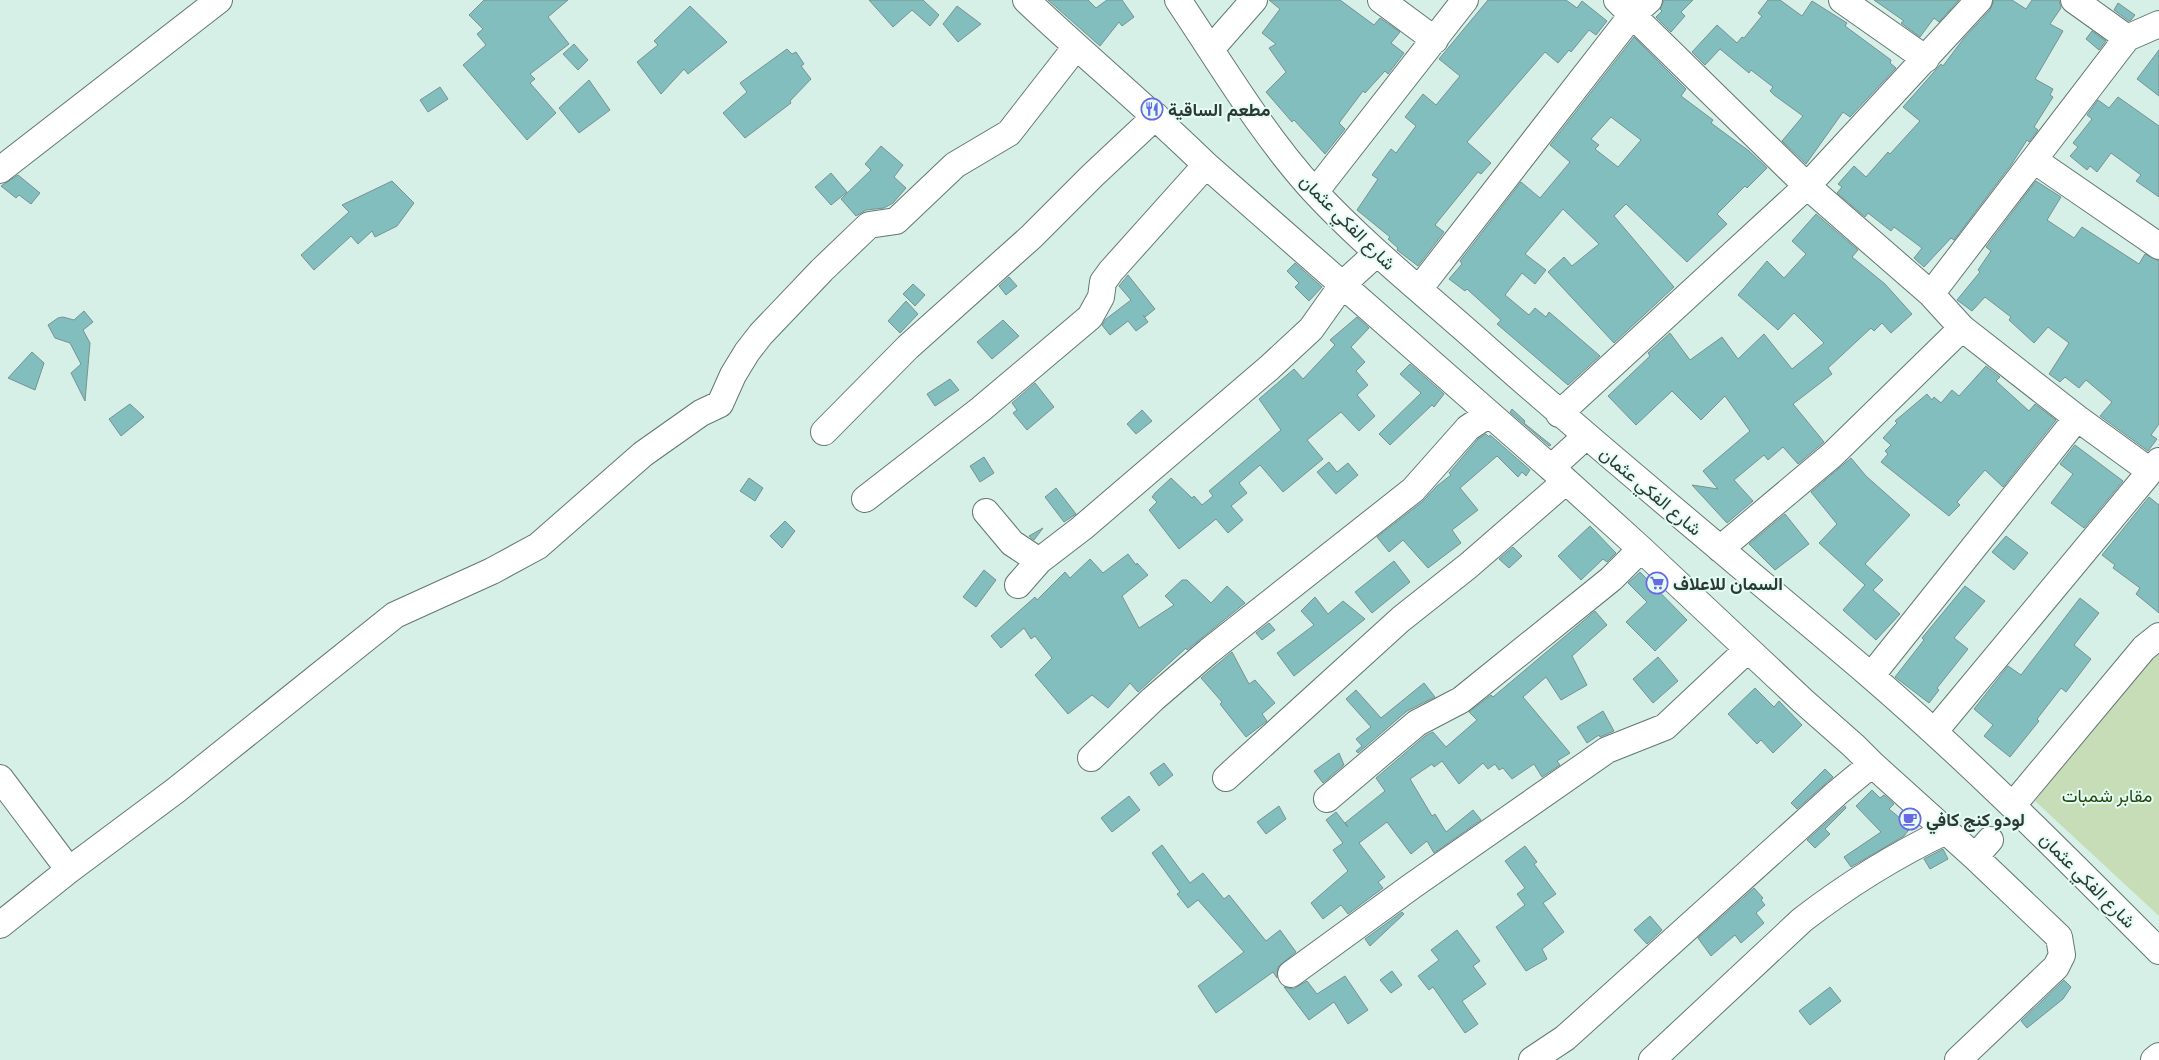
<svg xmlns="http://www.w3.org/2000/svg" width="2159" height="1060" viewBox="0 0 2159 1060" font-family="'Titillium Web',Vazirmatn,sans-serif">
<style>
.green{fill:#c6ddb7}
.building{fill:#82bebe;stroke:#789292;fill-rule:evenodd}
.lines{fill:none;stroke-linecap:round;stroke-linejoin:round}
.minor-casing{stroke:#617871;stroke-width:28}
.minor{stroke:#fff;stroke-width:26}
.labels{text-anchor:middle;dominant-baseline:central;stroke-width:4;stroke-linejoin:round;paint-order:stroke}
.poi-label{font-size:18px;font-weight:bold;fill:#2d3734;stroke:#e3fdf5;text-anchor:start}
.street-label{font-size:18px;fill:#2d3734;stroke:#e3fdf5}
.park-label{font-size:18px;fill:#2a470c;stroke:#e3fdf5}
</style>
<rect width="100%" height="100%" fill="#d6f0e8"/>
<path class="green" d="M2159,642V916L2035,801Z"/>
<path class="building" d="M484,0H568L548,17L569,44L530,74L535,79L530,83L556,113L527,140L463,65L486,45L477,34L483,29L469,15Z
M869,0H923L939,15L930,26L912,10L893,27Z
M1048,0H1088L1096,8L1107,0H1122L1134,17L1122,26L1119,22L1100,46Z
M1269,0H1340L1374,25L1380,18L1400,32L1391,43L1404,53L1388,74L1385,71L1365,93L1363,91L1339,123L1345,129L1325,154L1294,120L1292,122L1266,92L1286,72L1269,48L1276,44L1262,33L1280,9Z
M1488,0H1566L1577,8L1582,1L1607,21L1596,35L1589,30L1571,52L1569,50L1558,63L1545,52L1467,142L1491,163L1481,174L1478,172L1435,225L1444,232L1418,266L1397,250L1398,248L1388,239L1390,237L1357,210L1378,179L1372,175L1391,149L1396,153L1416,126L1405,117L1423,94L1436,105L1460,76L1439,59Z
M1664,0H1693L1681,12L1685,16L1671,32L1656,17L1662,11L1660,9Z
M1768,0H1780L1802,16L1812,1L1847,23L1845,26L1891,60L1890,63L1896,68L1850,117L1843,112L1806,164L1782,141L1803,116L1774,95L1770,91L1773,87L1751,70L1749,73L1720,49L1705,65L1692,52L1717,25L1737,43L1742,37L1744,38L1762,16L1758,13Z
M1874,0H1959L1939,22L1934,18L1920,37L1901,23L1904,21Z
M1994,0H2012L2026,9L2032,0H2059L2061,8L2050,24L2063,31L2035,79L2053,89L2050,95L2053,97L2034,127L2038,130L2029,142L2027,140L2011,165L1954,240L1951,238L1924,267L1914,258L1922,248L1894,227L1891,231L1868,213L1865,217L1837,193L1842,187L1838,184L1854,166L1866,177L1888,152L1890,154L1920,121L1903,107L1941,64L1943,66L1964,38L1990,10Z
M2118,3L2135,15L2131,20L2129,21L2114,10Z
M690,6L727,42L688,74L684,69L661,94L637,62L658,45L654,41Z
M957,6L981,24L958,42L943,24Z
M2092,31L2106,41L2099,50L2086,39Z
M1634,37L1686,89L1681,96L1713,120L1711,123L1749,151L1767,168L1747,188L1745,186L1717,214L1727,224L1687,262L1626,204L1614,216L1674,287L1614,343L1548,272L1564,257L1572,266L1599,244L1563,209L1525,254L1546,270L1535,284L1522,273L1505,295L1529,315L1535,308L1546,317L1549,312L1600,356L1568,385L1497,324L1501,320L1467,289L1465,291L1449,279L1462,264L1460,261L1521,182L1540,198L1570,162L1550,145ZM1611,117L1641,140L1618,167L1595,149L1599,145L1591,139Z
M574,44L588,60L578,70L563,54Z
M787,49L792,54L796,52L804,64L801,66L811,79L790,101L791,103L745,138L723,113L747,92L740,83Z
M2159,50V96L2137,79Z
M589,80L610,110L579,133L559,108Z
M440,87L448,99L428,112L420,100Z
M2118,97L2159,126V197L2136,181L2141,175L2111,153L2097,172L2090,166L2087,170L2070,156L2078,147L2073,143L2092,119L2087,115L2098,100L2109,108Z
M881,146L903,165L894,177L906,188L893,203L884,208L866,210L856,216L841,199L871,170L865,164Z
M831,173L847,192L831,205L815,187Z
M18,175L40,193L31,204L19,195L16,198L1,186Z
M392,181L414,203L397,226L375,237L372,231L358,244L351,236L314,270L301,255L349,212L342,205Z
M2036,181L2061,197L2047,220L2074,238L2082,227L2139,264L2145,254L2159,261V424L2151,435L2157,439L2148,451L2100,416L2112,402L2086,380L2079,388L2065,377L2060,382L2049,374L2069,343L2048,327L2034,343L2009,320L2011,317L1985,297L1972,311L1957,300L1980,272L1978,270L1991,251L1986,247Z
M1816,214L1858,250L1852,257L1885,284L1912,314L1891,333L1882,323L1874,331L1871,328L1828,368L1832,374L1793,404L1824,442L1798,464L1783,447L1768,460L1764,455L1734,480L1753,501L1727,523L1692,485L1718,489L1703,471L1750,431L1725,396L1701,420L1672,391L1636,425L1608,396L1650,356L1648,353L1670,333L1690,360L1722,337L1738,359L1764,334L1792,369L1824,343L1794,313L1778,330L1738,295L1767,261L1784,278L1806,254L1792,241Z
M1295,263L1322,287L1309,301L1295,287L1299,283L1287,271Z
M1128,275L1155,309L1145,317L1143,315L1148,322L1136,331L1128,321L1110,335L1102,325L1106,319L1131,300L1119,286Z
M1009,277L1017,286L1006,295L999,286Z
M913,284L925,295L915,306L903,294Z
M906,301L918,314L900,333L888,321Z
M84,311L93,322L83,330L90,343L85,401L71,373L81,364L70,343L55,338L48,325L58,318L63,317L74,320Z
M1357,317L1369,328L1351,347L1365,362L1356,371L1368,385L1357,395L1375,416L1359,431L1341,412L1307,440L1323,459L1283,492L1260,465L1239,483L1247,493L1231,506L1243,520L1228,533L1216,519L1179,549L1149,510L1157,502L1152,497L1155,493L1171,478L1192,498L1194,496L1202,505L1213,496L1209,491L1281,430L1259,399L1294,369L1303,379L1335,345L1330,340Z
M1003,320L1019,336L992,359L977,342Z
M32,352L44,363L35,390L8,378Z
M1410,364L1444,394L1434,407L1432,405L1390,445L1379,434L1421,393L1400,374Z
M1986,366L2000,377L1996,381L2029,411L2035,404L2056,420L2003,487L1985,470L1957,502L1960,505L1949,516L1881,462L1888,454L1885,451L1891,445L1883,438L1897,423L1895,421L1927,394L1932,400L1934,397L1941,403L1952,390L1959,396Z
M950,379L959,390L935,406L927,394Z
M1035,383L1054,407L1027,430L1013,413L1017,410L1012,403Z
M130,404L144,417L121,436L109,419Z
M1512,409L1525,421L1524,423L1551,445L1549,446L1510,412Z
M1142,410L1152,421L1136,434L1127,424Z
M1486,434L1489,437L1490,435L1530,470L1526,476L1522,472L1518,477L1497,456L1460,488L1478,510L1452,530L1461,543L1428,568L1403,540L1389,552L1377,537L1422,502L1437,486L1451,475L1449,473L1478,439Z
M2075,445L2123,481L2084,528L2051,503L2073,474L2060,464Z
M984,457L994,473L980,482L970,466Z
M1851,458L1866,476L1910,515L1865,564L1883,580L1873,590L1900,614L1876,640L1843,610L1865,585L1819,543L1837,524L1811,492Z
M1329,462L1337,472L1348,463L1358,475L1336,494L1317,472Z
M749,478L763,488L755,501L740,491Z
M1056,488L1076,514L1064,522L1045,497Z
M2149,497L2159,505V613L2136,594L2140,588L2113,568L2115,565L2102,555Z
M1785,514L1809,544L1775,570L1749,544Z
M785,521L795,531L782,548L770,536Z
M1590,526L1616,553L1607,562L1603,559L1581,580L1558,556Z
M1043,528L1034,540L1029,536Z
M2006,536L2028,553L2014,570L1992,552Z
M1513,547L1522,556L1509,568L1499,559Z
M1128,554L1136,565L1137,563L1148,575L1122,596L1139,628L1174,605L1165,596L1182,580H1187L1211,603L1227,586L1245,603L1187,650L1186,648L1138,692L1130,683L1108,708L1092,695L1068,714L1035,675L1052,658L1035,636L1031,639L1024,628L1001,648L991,636L1035,597L1037,600L1065,572L1070,578L1090,559L1103,573Z
M1394,561L1410,582L1372,613L1355,592Z
M984,570L996,580L976,607L963,597Z
M1640,572L1687,620L1655,651L1626,622L1647,602L1628,583Z
M1965,586L1985,601L1954,638L1968,649L1937,688L1939,690L1929,703L1895,677L1924,640L1922,638Z
M1315,597L1328,614L1343,601L1365,619L1294,676L1277,653L1314,625L1301,611Z
M2080,598L2099,613L2074,645L2091,659L2066,692L2061,688L2037,719L2039,721L2010,757L1984,736L1993,725L1974,709L2008,666L2021,675Z
M1595,611L1607,625L1572,656L1587,685L1561,700L1546,677L1523,697L1570,753L1557,761L1560,765L1542,777L1534,764L1512,779L1503,768L1499,770L1495,764L1488,769L1483,763L1459,784L1442,761L1434,767L1432,764L1410,779L1432,816L1435,814L1446,832L1473,810L1481,820L1434,853L1427,841L1411,854L1387,822L1359,843L1385,877L1378,882L1383,888L1348,914L1341,905L1323,919L1311,903L1348,871L1333,850L1343,843L1326,820L1336,812L1348,827L1345,823L1385,791L1376,778L1425,736L1433,732L1446,747L1477,720L1469,712L1491,695L1493,697Z
M1269,623L1275,630L1262,640L1256,633Z
M1232,652L1249,684L1255,680L1275,703L1262,714L1267,721L1246,737L1220,704L1222,702L1201,678Z
M1658,657L1678,681L1653,703L1633,679Z
M1424,683L1435,697L1407,711L1358,753L1356,751L1362,746L1356,739L1371,727L1346,699L1356,690L1381,718Z
M1755,688L1774,707L1779,701L1802,725L1773,753L1761,740L1757,744L1728,714Z
M1603,711L1614,731L1600,737L1599,735L1587,743L1577,727Z
M1339,753L1344,765L1323,783L1314,771Z
M1164,763L1173,775L1159,786L1150,773Z
M1825,769L1833,777L1797,809L1791,803Z
M1872,790L1880,798L1884,795L1894,804L1889,809L1911,827L1904,836L1851,867L1844,857L1881,832L1856,806Z
M1129,796L1140,810L1112,832L1101,818Z
M1279,806L1286,819L1266,834L1257,822Z
M1845,806L1846,808L1825,829L1830,834L1815,848L1807,840Z
M1162,845L1190,883L1203,873L1224,899L1229,895L1266,941L1280,930L1296,952L1278,967L1277,978L1273,972L1216,1013L1198,986L1244,952L1198,900L1188,908L1177,894L1180,892L1152,853Z
M1525,846L1537,862L1534,864L1556,894L1543,903L1564,932L1542,949L1547,959L1526,971L1496,927L1525,905L1517,894L1525,888L1505,861Z
M1943,849L1948,859L1930,869L1924,859Z
M1754,888L1763,898L1761,900L1765,905L1756,913L1764,923L1741,943L1735,935L1711,956L1698,938Z
M1402,912L1404,914L1370,946L1365,939Z
M1650,916L1662,930L1647,944L1634,930Z
M1457,930L1480,961L1473,966L1486,984L1462,1001L1478,1024L1465,1033L1433,987L1429,990L1418,976L1439,960L1431,950Z
M1392,971L1402,985L1391,993L1380,980Z
M1345,976L1368,1010L1348,1024L1334,1002L1309,1020L1284,987L1293,989L1307,981L1317,994Z
M2064,980L2071,987L2063,999L2027,1028L2021,1021Z
M1830,987L1841,1001L1810,1025L1799,1011Z"/>
<g class="lines">
<g class="minor-casing">
<path id="minor" d="M1026,0C1085,56 1148,108 1206,165L1566,481L1641,549L1803,701L1854,746L1872,764
M1178,0C1221,64 1262,134 1314,191C1367,248 1429,297 1487,349C1612,460 1742,566 1870,675C1971,762 2065,857 2159,951
M1381,0L1435,40
M1617,0L1807,186L1931,294L1962,328L2077,418L2150,471
M1842,0L1926,59
M2074,0L2127,38
M1211,49L1254,0
M2034,160L2159,246
M0,170L219,0
M1315,192L1465,0
M1419,289L1632,15L1649,0
M1931,294L2127,38L2159,24
M1559,414L1807,186L1979,0
M824,432L908,347L1031,237L1092,176L1156,116
M1551,468L1586,436
M865,499L981,409L1090,317L1101,297L1103,282L1111,271L1206,165
M986,512L1012,543L1039,561
M1720,549L1832,455L1962,328
M1018,585L1039,561L1082,528L1269,368L1311,329L1343,284L1377,253
M1871,676L2077,418
M1934,732L2159,461
M1091,758L1153,699L1209,651L1413,490L1468,428L1489,414
M0,778L69,870L0,925
M1226,778L1401,619L1468,566L1566,481
M1327,799L1417,723L1461,700L1611,579L1641,549
M2013,805L2144,648L2159,636
M1975,857L1990,840
M69,870L175,791L395,615L492,571L538,546L643,454L701,413L720,404L733,375L747,352L761,334L822,270L869,225L896,221L955,165L1009,133L1076,47
M1291,974L1412,886L1607,750L1665,727L1747,650
M1532,1060L1565,1038L1837,793L1872,764L1975,857L2059,937L2062,955L2056,967L1958,1060
M1652,1060L1802,920C1846,886 1896,855 1946,831
M2154,1060L2159,1056"/>
</g>
<use href="#minor" class="minor"/>
</g>
<defs>
<g id="restaurant-ring" transform="scale(1.125)"><circle r="9.5" fill="#e3fdf5" stroke="#6a69e3" stroke-width="1.5"/><path d="M-5-6h1v4h1v-4h1v4h1v-4h1v5L-1.5 .5V6h-2V.5L-5-1ZM5-6V6H3V1.5H1.5Q1.5-4 5-6Z" fill="#6a69e3"/></g>
<g id="supermarket-ring" transform="scale(1.125)"><circle r="9.5" fill="#e3fdf5" stroke="#6a69e3" stroke-width="1.5"/><path d="M-6-5.5h2.5l.6 2H6L4.5 2H-2.5L-4.4-4H-6ZM-1.5 3.2a1.3 1.3 0 1 0 .1 0ZM3 3.2a1.3 1.3 0 1 0 .1 0Z" fill="#6a69e3"/></g>
<g id="cafe-ring" transform="scale(1.125)"><circle r="9.5" fill="#e3fdf5" stroke="#6a69e3" stroke-width="1.5"/><path d="M-5.5-4.5H6V0H3Q3 3.5 0 3.5H-2.5Q-5.5 3.5-5.5 0ZM3-3.2v2h1.7v-2ZM-6 4.5H4V6H-6Z" fill="#6a69e3"/></g>
</defs>
<g fill-rule="evenodd">
<use href="#restaurant-ring" x="1152" y="109"/>
<use href="#supermarket-ring" x="1657" y="583"/>
<use href="#cafe-ring" x="1910" y="819"/>
</g>
<g class="labels">
<g class="poi-label">
<text x="1168" y="109">مطعم الساقية</text>
<text x="1673" y="583">السمان للاعلاف</text>
<text x="1926" y="819">لودو كنج كافي</text>
</g>
<g class="street-label">
<text transform="translate(1348 222) rotate(45)">شارع الفكي عثمان</text>
<text transform="translate(1651 491) rotate(40)">شارع الفكي عثمان</text>
<text transform="translate(2088 880) rotate(45)">شارع الفكي عثمان</text>
</g>
<g class="park-label">
<text x="2107" y="795">مقابر شمبات</text>
</g>
</g>
</svg>
